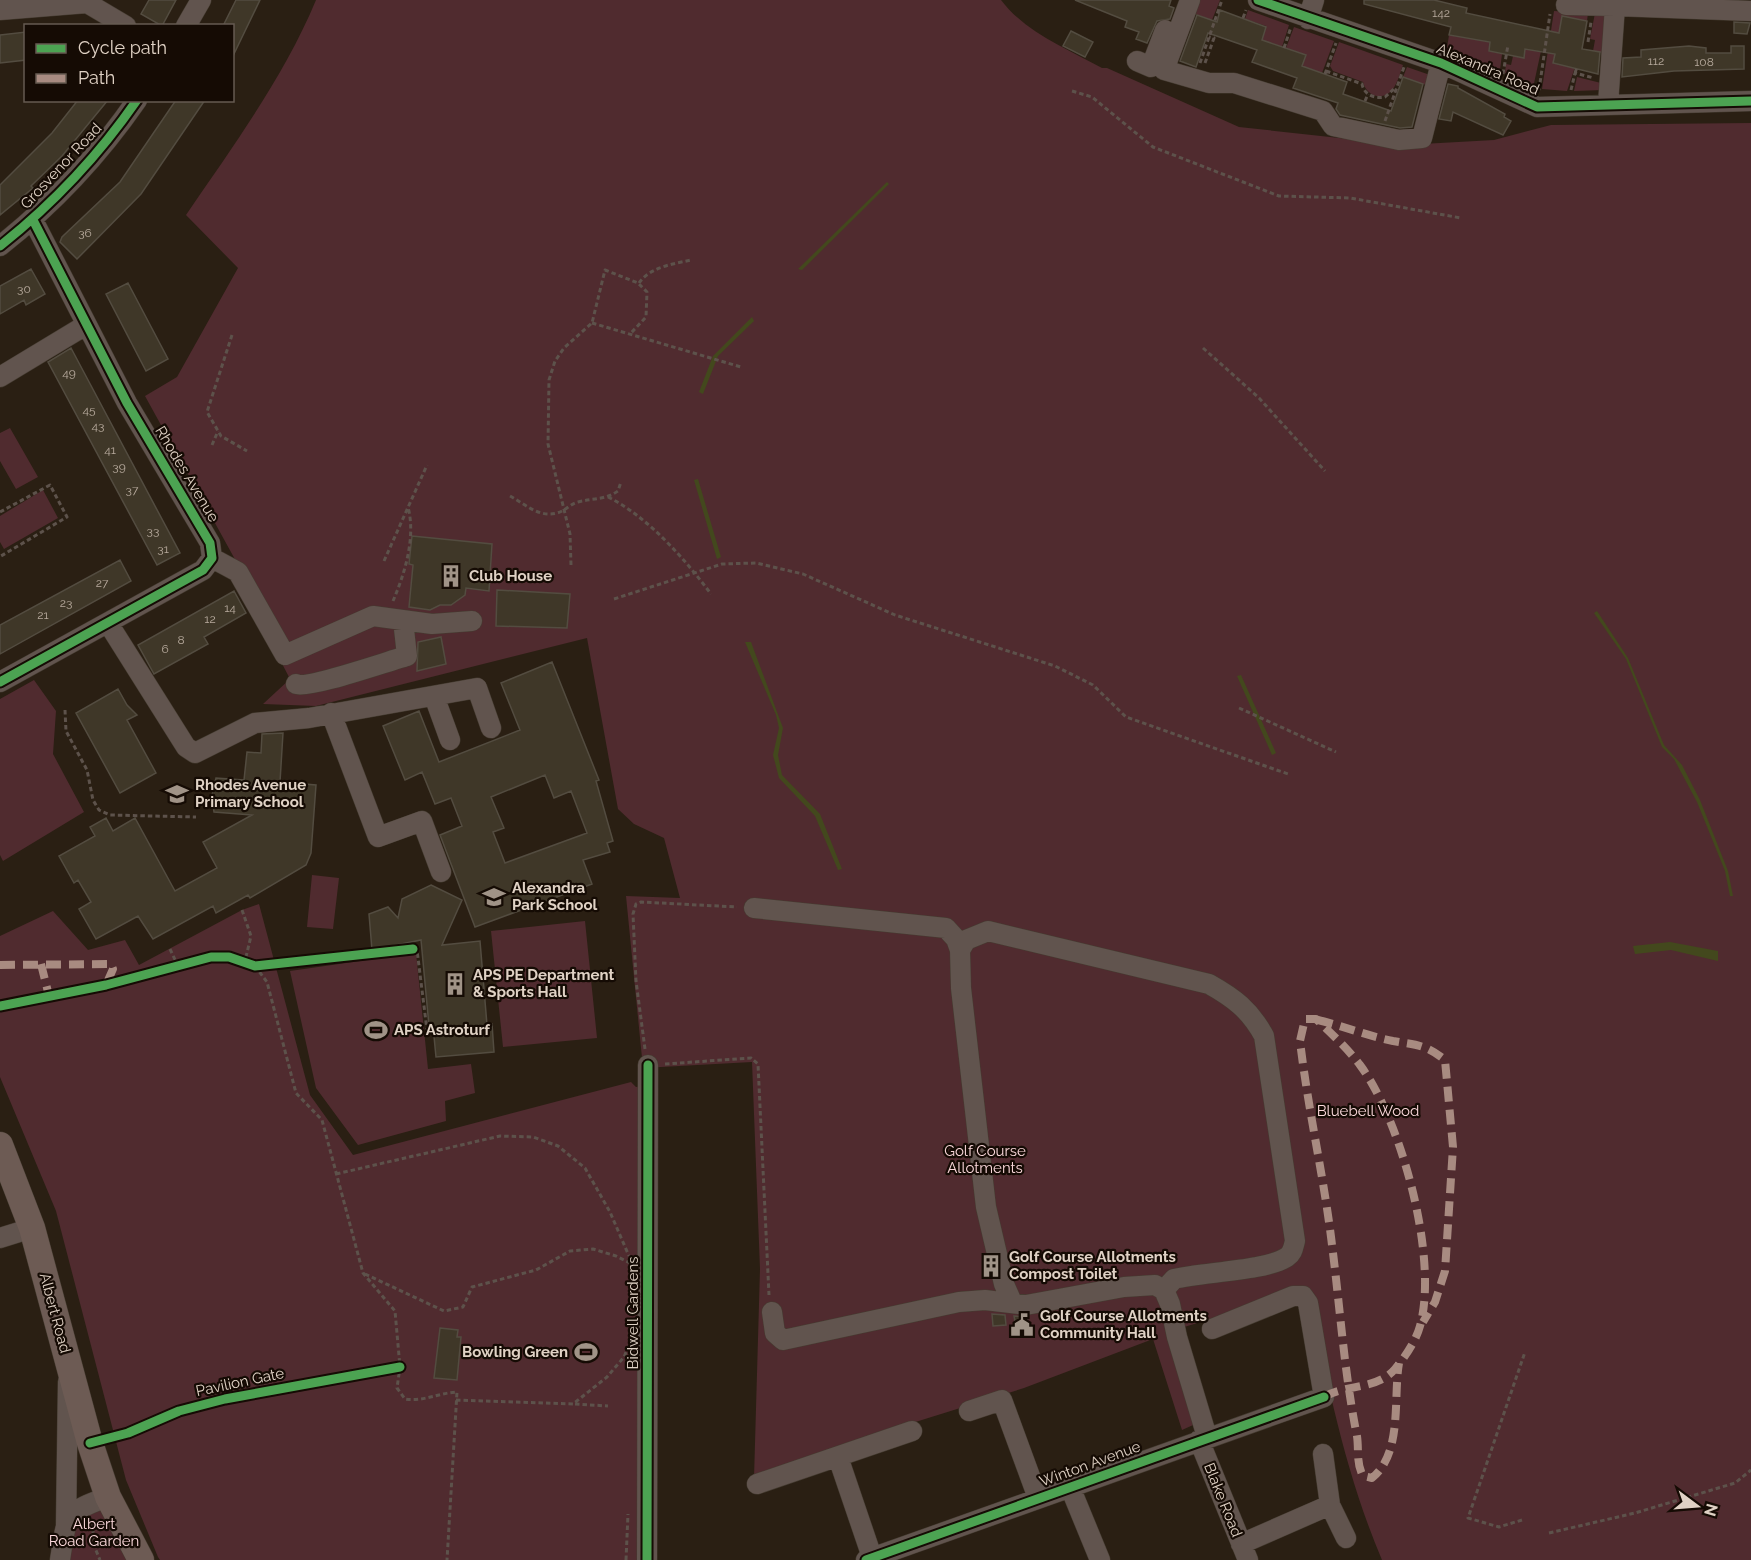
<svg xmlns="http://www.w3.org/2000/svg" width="1751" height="1560" viewBox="0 0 1751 1560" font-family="Raleway,sans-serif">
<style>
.green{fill:#502b2f}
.water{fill:#43481d}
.building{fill:#3f3728;stroke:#534c40;stroke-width:1.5;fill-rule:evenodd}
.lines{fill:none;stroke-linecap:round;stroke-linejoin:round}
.minor-casing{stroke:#453c31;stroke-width:21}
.major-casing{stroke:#453c31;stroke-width:27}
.path{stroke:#5d524b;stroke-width:3;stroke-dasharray:4.5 3;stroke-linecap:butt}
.minor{stroke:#61544e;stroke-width:20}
.major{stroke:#6d5b54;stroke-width:26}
.quiet{stroke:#a88b81;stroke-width:8;stroke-dasharray:15 8;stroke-linecap:butt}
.cycleway-casing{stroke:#150b04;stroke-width:13}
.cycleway{stroke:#4ca352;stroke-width:9}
.labels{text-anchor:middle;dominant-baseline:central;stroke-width:4.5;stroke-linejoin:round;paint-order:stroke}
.number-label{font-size:12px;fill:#b8ab9e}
.street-label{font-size:15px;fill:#e0d2c5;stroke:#150b04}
.poi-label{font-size:15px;font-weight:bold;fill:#e0d2c5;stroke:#150b04;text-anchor:start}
.park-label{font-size:15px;fill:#fbd8db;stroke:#150b04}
</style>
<rect width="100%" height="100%" fill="#2a1f13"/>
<path class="green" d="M316,0H1001C1025,32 1067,49 1102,68H1107L1239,127L1404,145L1494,140L1551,125L1751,123V1560H1382C1345,1473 1327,1381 1308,1289L1181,1328L1202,1421L1182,1430L1153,1339L1024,1388L909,1424L754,1478L760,1269L752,1062L643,1068L626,896L680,898L664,838L634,824L618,809L587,638L316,706L263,704L290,679L263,627L237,563L145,396L177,377L238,268L186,215C233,146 284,77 316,0Z
M1194,0H1220L1212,20L1190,12Z
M1248,10L1289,25L1282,47L1262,40L1266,26L1245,19Z
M1554,11L1588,13L1587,21L1562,17L1553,63L1575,67L1567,91L1542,89Z
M1595,13H1605L1606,54L1593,51L1595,40L1590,39Z
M1294,27L1334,41L1322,73L1302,66L1306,55L1286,48Z
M1449,35L1490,42L1489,51L1502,54L1500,70L1447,48Z
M1339,42L1403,65C1400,73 1398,82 1393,89C1383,102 1366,96 1363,82L1333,71L1330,66Z
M1525,49L1541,51L1533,88L1505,73L1506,64L1511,65L1513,56L1523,58Z
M1407,67L1430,75L1426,85L1403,77Z
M1577,77L1605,84L1603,90L1574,91Z
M10,428L38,477L16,489L0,461V433Z
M43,490L58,518L4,549L0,542V516Z
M34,680L56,711L53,754L84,812L3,861L0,855V699Z
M312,875L339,878L333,929L307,927Z
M259,904L310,1095L353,1155L631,1082L636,1087L648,1085L647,1560H160L158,1557L126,1480L56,1211L0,1077V936L53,911L88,950L125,940L139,965L242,910Z
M585,921L597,1038L503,1047L491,931Z
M416,953L428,1069L471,1064L475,1093L445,1101L446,1121L358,1145L316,1088L290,971Z
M108,1497L140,1560H60L66,1524Z"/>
<path class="water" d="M887,182L889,184L802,270L798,269Z
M752,317L754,321L718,356L703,394L699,392L713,356Z
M698,479L721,557L717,559L694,480Z
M1597,611L1628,658L1664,745L1682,765L1700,800L1728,871L1733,896H1730L1725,871L1697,802L1674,759L1662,747L1626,659L1594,613Z
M745,642H751L783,728L778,755L782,775L820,814L842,869L838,870L815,816L779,778L773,755L779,728L776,715Z
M1241,675L1276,753L1272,755L1237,676Z
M1670,942L1718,951V961L1671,950L1635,954L1633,946Z"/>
<path class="building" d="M149,0H176L162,26L141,14Z
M236,0H260L232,58V26H223Z
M1075,0H1171L1169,6L1174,8L1170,19L1157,21L1147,43L1136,39L1139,32L1125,27L1127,21Z
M1364,0H1434L1467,8L1466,13L1559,33L1562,16L1587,21L1582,49L1600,52L1598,74L1553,63L1555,54L1525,49L1524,58L1489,51L1490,42L1449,35L1451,27L1364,4Z
M1220,10L1266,27L1262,40L1306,55L1302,66L1347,82L1343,94L1391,111L1403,77L1423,84L1412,127L1400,128L1340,115L1336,109L1338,103L1293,88L1297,78L1252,62L1257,50L1208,33L1196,67L1180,61L1197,15L1217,22Z
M1734,22L1750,23L1747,34L1734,33Z
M1071,31L1093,42L1085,57L1063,46Z
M26,32V60L0,63V35Z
M1689,46L1706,48V53H1731V46H1744V69L1674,71L1622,77L1623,58L1641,57V50Z
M1448,84L1458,86V88L1505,114L1504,117L1511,121L1503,135L1453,112L1451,121L1439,119Z
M78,100H108L62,156L31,186L33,188L0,215V185L52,133Z
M176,100H205L141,194L77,259L60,242L62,237L120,182Z
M31,269L45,294L26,305L24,300L0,314V286Z
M128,283L168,359L146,371L106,294Z
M71,348L180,553L157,565L48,362Z
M412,536L492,544L489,591L466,588L465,595L451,605H440L430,610L409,607L413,565L409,564Z
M120,560L131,581L0,654V625Z
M497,590L570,594L567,628L496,626Z
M234,591L246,613L204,637L208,644L154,674L138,645Z
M441,637L446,664L417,671L418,642Z
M552,662L599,780L596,781L613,841L607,843L610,852L583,860L592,884L475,927L440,835L462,826L451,798L435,804L422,772L405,780L383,726L419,711L439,762L520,730L501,683ZM545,775L554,798L571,791L587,833L505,863L493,832L504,828L491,797Z
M118,689L127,705L137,715L127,720L156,773L120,793L76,713Z
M283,733L280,782L316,785L311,853L306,865L250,898L248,895L216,913L213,906L153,939L138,916L96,939L79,909L91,902L78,880L74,883L59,856L95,836L90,827L106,818L113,831L135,818L175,891L217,868L203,842L252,815L214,812L212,795L216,778L244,780L247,752L261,753L262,734Z
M431,885L462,900L442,945L480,941L487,1025L492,1024L494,1052L436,1057L433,1026H429L421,940L372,950L369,914L388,907L398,918L402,899Z
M992,1314L1005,1315L1006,1325L993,1326Z
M1014,1316L1027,1317L1030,1335L1018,1337Z
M440,1328L458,1330L457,1337H461L457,1380L434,1378Z"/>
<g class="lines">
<g class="minor-casing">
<path id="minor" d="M1190,0L1164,70L1209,83H1234L1323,111L1333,126L1399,140L1422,138L1441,63
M1258,0L1441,63L1537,107L1751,101
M1566,5L1615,6
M0,10L87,3L126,26
M1308,19L1314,0
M186,26L201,0
M1137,61L1151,67L1165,30
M1608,104L1615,6L1751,11
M0,246C53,204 99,155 137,100
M0,377L86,325
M212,558L238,572L285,655L373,616L432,624L472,621
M108,623L186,747L195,753L255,723L309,718L477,688L491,728
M0,682L203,570L212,558L210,543L127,403L33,220
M296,684C309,689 388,661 407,656L403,620
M434,696L450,740
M331,713L378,837L422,821L441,872
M754,908L946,928L956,939L960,950L961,988L986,1207L1004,1284L1012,1302
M960,950L966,940L988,931L1209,984C1234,998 1250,1010 1264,1036L1295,1241C1293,1248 1293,1253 1287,1257C1266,1271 1202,1272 1174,1279L1164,1290
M0,1238L32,1228
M772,1312L775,1333L783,1340L959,1302L985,1300L1026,1305L1124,1287L1155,1285L1164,1290L1170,1304L1177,1337L1207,1437
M969,1411L1002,1400L1038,1498
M1199,1440L1248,1560
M1323,1454L1330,1505L1346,1538
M838,1457L873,1560
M757,1484L912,1431
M1070,1487L1100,1560
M66,1524L68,1382
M1241,1544L1330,1505
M60,1560C67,1516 64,1512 108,1497
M647,1560L648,1065
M866,1560L1324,1397L1308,1303L1303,1296H1293L1212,1329"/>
</g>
<g class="major-casing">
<path id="major" d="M0,1145L32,1228L90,1443L108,1497L141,1560"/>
</g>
<path class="path" d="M1243,18L1246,10
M1588,42L1591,22
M1284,48L1291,27
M1200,63L1222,0
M1205,63L1214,38L1209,37
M1326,71L1362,84C1364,95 1375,99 1385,97L1395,88
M1575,73L1577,67
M1325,74L1336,43
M1503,74L1508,45
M1539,90L1550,14
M1571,90L1575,73L1594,78
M1072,91L1092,97L1153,147L1279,196L1350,198L1461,218
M1365,101L1368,94
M1385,121L1404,67
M639,283C650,267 673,264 691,260
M592,323L741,367
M232,335L207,412L221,436L247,451
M1203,348L1259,398L1325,471
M212,445L218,431
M510,496C525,504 539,518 557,513C565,511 570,504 578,502C593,498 605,500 618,491L621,482
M608,497C648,517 684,558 711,594
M0,512L50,485L67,517L1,556L0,554
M384,561L427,465
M571,565L570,534L548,444L549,380L555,361L564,348L592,323L605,270L638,283L647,292L646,317L631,333
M614,599L722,564L756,563L803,574L895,615L1055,666L1093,685L1126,717L1288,774
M393,601C405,573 416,537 408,507
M1239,708L1336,752
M65,710L66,731L87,770L93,800L99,810L110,815L196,817
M242,910L251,936L245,961
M170,949L178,966
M413,949L417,950L427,1030
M255,966L267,982L296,1093L322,1120L363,1273L395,1311L400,1367L397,1388L405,1399C423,1402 438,1393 457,1392L447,1560
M645,1049L636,981L633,914L636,904L641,902L737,907
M665,1064L751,1058L758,1064L769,1295
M336,1174L500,1136L533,1137L558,1146L585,1168L610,1212L629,1256
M365,1274L444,1311L463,1307L472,1287L536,1270L570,1251L593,1249L616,1256L632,1264
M456,1400L573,1404L607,1377L624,1357L629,1345
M575,1404L608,1406
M1522,1520L1499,1527L1468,1518L1525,1352
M93,1521V1543L100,1560
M1549,1533L1635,1513L1735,1483L1751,1470
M626,1560L628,1514"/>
<use href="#minor" class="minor"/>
<use href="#major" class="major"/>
<path class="quiet" d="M41,964L49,996
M0,965L111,964L113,969L106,985
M1318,1020C1343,1026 1368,1036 1393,1041C1416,1045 1425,1044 1445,1060L1453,1147L1445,1271L1435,1302L1423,1322
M1324,1397C1346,1384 1377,1390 1395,1369C1405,1357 1416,1341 1420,1326C1439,1258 1401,1120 1360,1065C1347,1048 1331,1033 1316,1019H1305L1300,1041C1308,1110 1324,1177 1332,1245C1340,1307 1344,1370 1356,1431C1360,1447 1355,1461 1363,1476L1372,1478C1403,1453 1393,1398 1399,1363"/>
<g class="cycleway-casing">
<path id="cycleway" d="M1258,0L1441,63L1537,107L1751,101
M0,246C53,204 99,155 137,100
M0,682L203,570L212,558L210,543L127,403L33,220
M0,1006L106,985L211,957H229L255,966L413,949
M90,1443L128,1433L179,1411L225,1399L400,1367
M647,1560L648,1065
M866,1560L1324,1397"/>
</g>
<use href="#cycleway" class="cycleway"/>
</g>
<defs>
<g id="building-bare" transform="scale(1.8)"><path d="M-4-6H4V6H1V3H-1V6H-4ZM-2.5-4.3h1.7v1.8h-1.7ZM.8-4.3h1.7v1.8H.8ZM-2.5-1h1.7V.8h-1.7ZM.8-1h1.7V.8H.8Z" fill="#a09387" stroke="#150b04" stroke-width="2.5" paint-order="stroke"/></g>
<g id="school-bare" transform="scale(1.8)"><path d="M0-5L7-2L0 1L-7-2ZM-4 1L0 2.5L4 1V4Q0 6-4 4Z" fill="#a09387" stroke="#150b04" stroke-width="2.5" paint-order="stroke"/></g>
<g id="stadium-bare" transform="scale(1.8)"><path d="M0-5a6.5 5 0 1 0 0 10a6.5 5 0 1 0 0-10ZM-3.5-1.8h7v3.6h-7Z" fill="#a09387" stroke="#150b04" stroke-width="2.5" paint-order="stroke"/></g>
<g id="civic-bare" transform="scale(1.8)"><path d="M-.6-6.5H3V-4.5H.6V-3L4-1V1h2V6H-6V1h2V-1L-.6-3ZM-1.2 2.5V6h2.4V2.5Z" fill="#a09387" stroke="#150b04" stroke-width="2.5" paint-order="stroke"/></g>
</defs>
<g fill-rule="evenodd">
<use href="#building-bare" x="451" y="576"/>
<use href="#school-bare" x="177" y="794"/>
<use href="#school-bare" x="494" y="897"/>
<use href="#building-bare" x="455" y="984"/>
<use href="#stadium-bare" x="376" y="1030"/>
<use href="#building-bare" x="991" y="1266"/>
<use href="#civic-bare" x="1022" y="1325"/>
<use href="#stadium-bare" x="586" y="1352"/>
</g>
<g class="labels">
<g class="number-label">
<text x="1441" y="13">142</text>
<text x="1656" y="61">112</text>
<text x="1704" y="62">108</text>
<text x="85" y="233">36</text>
<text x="24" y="289">30</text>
<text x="69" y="373">49</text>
<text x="89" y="410">45</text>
<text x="98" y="426">43</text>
<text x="110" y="450">41</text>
<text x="119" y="467">39</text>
<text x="132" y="490">37</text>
<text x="153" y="531">33</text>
<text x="163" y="549">31</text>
<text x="102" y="583">27</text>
<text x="66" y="603">23</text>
<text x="230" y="608">14</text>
<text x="43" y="615">21</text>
<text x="210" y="619">12</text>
<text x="181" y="640">8</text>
<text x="165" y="649">6</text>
</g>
<g class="street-label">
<text transform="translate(1488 69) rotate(23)">Alexandra Road</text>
<text transform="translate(61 166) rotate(-47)">Grosvenor Road</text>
<text transform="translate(187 474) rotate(59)">Rhodes Avenue</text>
<text transform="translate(55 1313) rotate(75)">Albert Road</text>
<text transform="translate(633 1313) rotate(-90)">Bidwell Gardens</text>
<text transform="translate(240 1382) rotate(-12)">Pavilion Gate</text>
<text transform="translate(1090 1464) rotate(-20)">Winton Avenue</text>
<text transform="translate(1223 1500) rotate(68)">Blake Road</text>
</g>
<g class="poi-label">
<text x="469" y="576">Club House</text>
<text x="195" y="785">Rhodes Avenue<tspan x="195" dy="17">Primary School</tspan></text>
<text x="512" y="888">Alexandra<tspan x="512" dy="17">Park School</tspan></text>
<text x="473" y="975">APS PE Department<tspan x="473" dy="17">&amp; Sports Hall</tspan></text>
<text x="394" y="1030">APS Astroturf</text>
<text x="1009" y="1257">Golf Course Allotments<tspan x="1009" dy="17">Compost Toilet</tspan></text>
<text x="1040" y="1316">Golf Course Allotments<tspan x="1040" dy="17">Community Hall</tspan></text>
<text x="568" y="1352" text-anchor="end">Bowling Green</text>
</g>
<g class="park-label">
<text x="1368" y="1111">Bluebell Wood</text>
<text x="985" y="1151">Golf Course<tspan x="985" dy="17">Allotments</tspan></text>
<text x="94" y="1524">Albert<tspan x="94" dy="17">Road Garden</tspan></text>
</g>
</g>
<rect x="24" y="24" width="210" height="78" fill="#150b04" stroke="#665b51" stroke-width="1.5"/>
<rect x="36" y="44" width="30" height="9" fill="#4ca352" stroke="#665b51" stroke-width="1.5"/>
<text x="78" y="54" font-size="18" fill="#e0d2c5">Cycle path</text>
<rect x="36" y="74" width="30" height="9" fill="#a88b81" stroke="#665b51" stroke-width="1.5"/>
<text x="78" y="84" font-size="18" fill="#e0d2c5">Path</text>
<g transform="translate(1697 1506) rotate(106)" stroke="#150b04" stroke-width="4.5" paint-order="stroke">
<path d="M0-4.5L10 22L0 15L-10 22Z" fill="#e0d2c5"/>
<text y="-9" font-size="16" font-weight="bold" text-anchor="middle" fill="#e0d2c5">N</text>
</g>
</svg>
